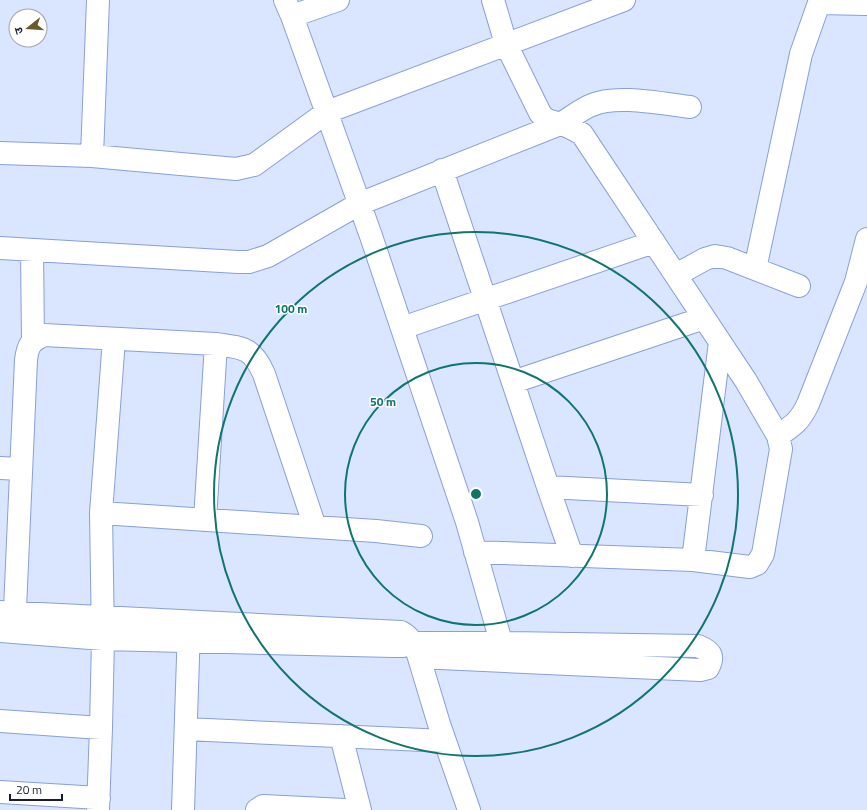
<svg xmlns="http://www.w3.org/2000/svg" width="867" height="810" viewBox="0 0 867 810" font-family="'Titillium Web','Noto Sans Devanagari',sans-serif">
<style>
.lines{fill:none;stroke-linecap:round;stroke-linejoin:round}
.minor-casing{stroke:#889fdc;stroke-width:24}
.minor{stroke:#fff;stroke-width:22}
.ring{fill:none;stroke:#0f766e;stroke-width:2}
.centre{fill:#0f766e;stroke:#fff;stroke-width:2}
.ring-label{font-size:12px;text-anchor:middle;font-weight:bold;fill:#0f766e;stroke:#fff;stroke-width:3;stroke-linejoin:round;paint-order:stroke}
</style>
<rect width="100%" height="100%" fill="#dae5ff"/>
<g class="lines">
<g class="minor-casing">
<path id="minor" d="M285,0L292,16L371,236L467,522L505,656
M819,3L867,4
M292,16L338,0
M0,153L92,156L236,169L254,165L327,112L624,0
M92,156L98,0
M442,170L548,487L572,556
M0,248L238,262H249L268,256L359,204L560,124C571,118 581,109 592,105C616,94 663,104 690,107
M32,250L33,341
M755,269L801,54L820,0
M676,275L705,259L715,256L727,258L799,286
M402,328L654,242
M513,382L704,318
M778,436C794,425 800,421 808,404L856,282L867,239
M0,468L21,469
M548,487L702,495
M101,513L376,531L421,536
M205,520L216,344
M475,552L693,560L750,567L757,564L763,554L781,449L778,436L746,381L582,134C575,130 569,127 562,124C552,121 546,122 540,113L506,44L493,0
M693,560L720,342
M0,612L401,632C409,636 413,643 417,651L439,724L469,810
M0,631L103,639L393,646H402L414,643H502L698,646C710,651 715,655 708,668L700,670L419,657
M14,632L26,360C28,345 30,342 44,335L216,344C243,348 252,347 264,374L315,527
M0,721L101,728
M186,729L445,741
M341,736L360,810
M0,792L99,798
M98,810L101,728L103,639L101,513L114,339
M183,810L189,627
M257,810L263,806L345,810"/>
</g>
<use href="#minor" class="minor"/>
</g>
<g class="ring">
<circle cx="476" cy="494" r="131"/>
<circle cx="476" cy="494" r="262"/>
</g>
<circle cx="476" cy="494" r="6" class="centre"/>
<g class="ring-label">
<text x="291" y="313">100 m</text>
<text x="383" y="406">50 m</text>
</g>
<g transform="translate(28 28) rotate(253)"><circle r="19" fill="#ffffff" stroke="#a1a4ad"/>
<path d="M0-3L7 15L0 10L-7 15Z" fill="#6d5928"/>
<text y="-6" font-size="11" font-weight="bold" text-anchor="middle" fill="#131c33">उ</text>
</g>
<path d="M10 794v6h52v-6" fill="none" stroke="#131c33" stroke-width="2"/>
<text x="16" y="794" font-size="12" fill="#131c33" stroke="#ffffff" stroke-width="3" paint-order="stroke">20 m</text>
</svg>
